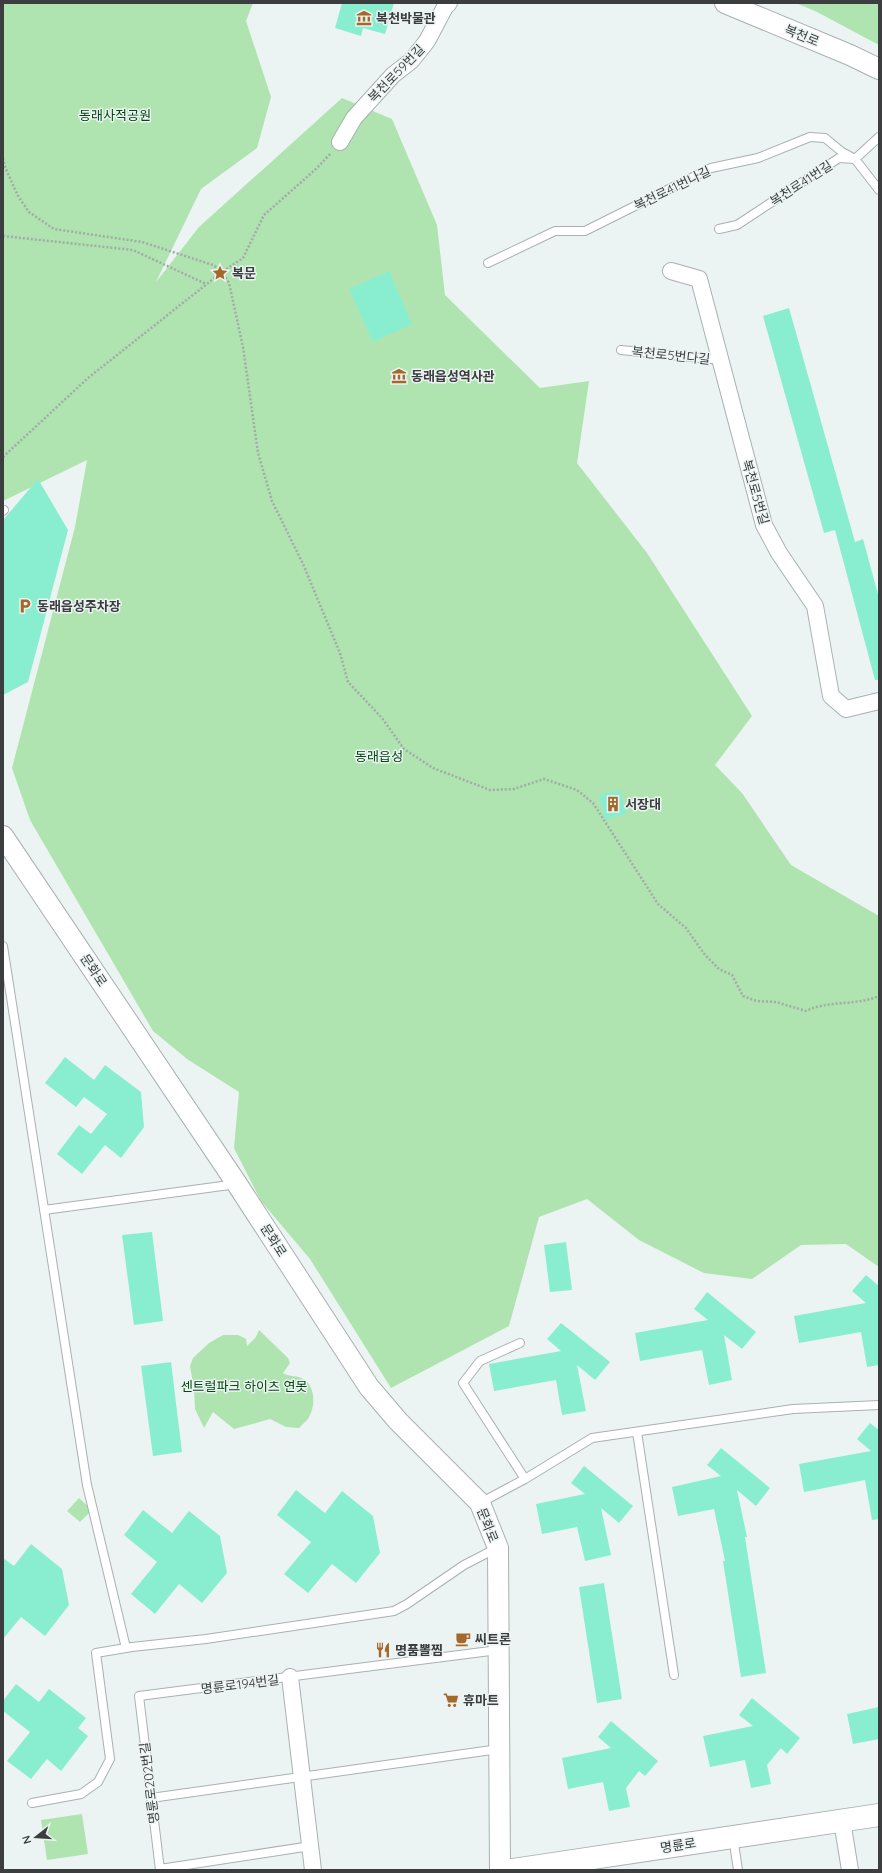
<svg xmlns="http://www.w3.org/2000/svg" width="882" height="1873" viewBox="0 0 882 1873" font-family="Quicksand,'Noto Sans KR',sans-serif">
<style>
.green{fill:#afe4b0}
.building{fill:#89eed0}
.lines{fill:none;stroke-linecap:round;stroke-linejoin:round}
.service-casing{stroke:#aab0b1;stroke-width:10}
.minor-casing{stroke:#aab0b1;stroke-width:18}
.tertiary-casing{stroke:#aab0b1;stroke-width:22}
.secondary-casing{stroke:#aab0b1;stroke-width:24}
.path{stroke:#a4a9a9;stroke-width:2.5;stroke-dasharray:2 2;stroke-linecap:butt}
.service{stroke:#fff;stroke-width:8}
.minor{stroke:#fff;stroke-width:16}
.tertiary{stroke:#fff;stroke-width:20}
.secondary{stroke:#fff;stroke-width:22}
.labels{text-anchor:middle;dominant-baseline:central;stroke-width:3;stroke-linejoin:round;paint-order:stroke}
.poi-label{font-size:13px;font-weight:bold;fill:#3b3d3e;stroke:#ecf3f3;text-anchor:start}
.street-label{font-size:13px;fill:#3b3d3e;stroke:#ecf3f3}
.park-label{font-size:13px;fill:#02480f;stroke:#ecf3f3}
</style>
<rect width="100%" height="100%" fill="#ecf3f3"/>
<path class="green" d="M3,3H253L246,21L271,97L257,148L201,189L156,282L199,227L342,98L392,119L437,225L445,295L540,388L589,381L577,463L647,553L752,716L715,765L742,793L791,865L879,916V1267L846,1244L801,1245L752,1279L704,1273L639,1240L587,1199L539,1217L509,1326L391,1388L310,1259L261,1201L234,1148L239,1092L187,1059L153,1031L30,820L12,768L75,527L87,460L3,501Z
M796,3H879V45L817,12Z
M259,1330L288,1358L290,1363L283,1373C289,1377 295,1375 301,1378C316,1384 316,1407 308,1419C305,1422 302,1425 299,1428L286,1427L270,1419L234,1429L213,1412L204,1428L195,1409L194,1389L190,1366L193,1358L209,1343L223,1335H238L246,1339L247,1346L256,1337Z
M79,1498L92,1510L80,1522L67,1511Z
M82,1814L88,1854L47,1860L41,1820Z"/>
<path class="building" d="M342,3H394L385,34L363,28L361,36L335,28Z
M389,271L412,324L373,342L349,289Z
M789,308L855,542L863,539L879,598V680H875L835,530L824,533L763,316Z
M38,479L68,530L28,682L3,695V520Z
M620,790L626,814L605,819L599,795Z
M65,1057L94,1080L105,1065L141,1092L144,1127L121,1158L105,1145L82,1174L57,1154L79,1125L91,1134L107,1114L84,1097L76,1107L45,1083Z
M152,1232L163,1321L134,1325L122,1235Z
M566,1242L572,1290L550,1292L544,1245Z
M866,1275L879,1286V1365L867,1367L861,1332L799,1343L794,1316L866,1303L852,1291Z
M707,1292L756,1332L742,1349L724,1335L732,1380L709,1385L702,1350L640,1361L635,1333L708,1320L694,1309Z
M561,1323L610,1362L595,1380L577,1365L586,1411L562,1415L556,1380L494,1391L489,1364L561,1351L547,1339Z
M171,1362L182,1452L153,1456L141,1366Z
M870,1423L879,1430V1519L872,1520L865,1480L804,1492L799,1464L871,1451L857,1439Z
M721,1448L770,1488L756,1506L737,1490L747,1537H745L766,1673L741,1677L723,1561H725L714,1509L678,1516L672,1487L721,1476L707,1465Z
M584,1466L633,1506L619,1523L601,1508L611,1555L585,1561L577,1527L542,1534L536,1504L585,1494L571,1483Z
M296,1490L325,1513L342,1491L373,1516L380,1553L356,1583L332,1564L308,1593L284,1574L311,1542L277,1515Z
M143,1510L172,1533L189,1511L220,1536L227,1573L202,1603L179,1584L155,1614L131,1594L157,1562L124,1535Z
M31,1544L62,1569L69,1605L45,1636L21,1617L3,1639V1558L14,1566Z
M604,1583L622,1699L597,1703L579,1587Z
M16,1684L39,1702L49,1689L86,1718L78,1728L88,1736L61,1771L47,1759L31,1779L7,1761L30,1732L3,1711V1701Z
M752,1698L800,1738L787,1754L781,1748L767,1765L771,1784L751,1788L745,1760L710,1767L703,1736L753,1726L739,1715Z
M879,1707V1739L853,1744L847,1714Z
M611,1721L658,1761L645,1776L639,1771L626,1788L630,1807L609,1811L603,1782L568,1789L562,1758L611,1748L598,1737Z"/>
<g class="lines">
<g class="service-casing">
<path id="service" d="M719,229L737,225L839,158L855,159L879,137
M488,263L555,231H585L711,168L758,158L810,137L825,138L842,152L855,159L879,190
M621,350L721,360
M3,511L4,510
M3,946L87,1485L126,1648
M44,1210L237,1184
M520,1343L480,1361L463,1383L525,1479
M637,1432L674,1675
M480,1503L525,1479L592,1438L793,1409L879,1405
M151,1798L499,1749
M32,1803L81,1794L98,1782L110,1759L96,1653L132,1647L206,1639L394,1611L407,1604L464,1565L497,1548
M733,1837L738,1870
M160,1869L311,1846
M160,1870L139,1696L498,1650"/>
</g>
<g class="minor-casing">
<path id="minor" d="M340,142L354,118L393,75L411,61L427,41L445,7L449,3
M671,271L699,279L764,525L779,553L815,606L831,696L846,709L879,701
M290,1677L313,1870
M842,1821L850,1870"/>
</g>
<g class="tertiary-casing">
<path id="tertiary" d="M725,3L850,55L879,69
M3,836L237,1184L369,1387L398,1421L480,1503L498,1548L500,1870"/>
</g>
<g class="secondary-casing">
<path id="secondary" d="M513,1870L879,1815"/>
</g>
<path class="path" d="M3,158L5,167L18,196L29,212L54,229L142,242L213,265L222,272L229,283L243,347L258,453L272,501L303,564L340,653L348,682L382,718L404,749L433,768L490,790L514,789L544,779L577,790L593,803L658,904L686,928L705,955L719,969L732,975L743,996L756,1001L776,1002L806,1011C828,1000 856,1006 879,996
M3,236L133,250L206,284
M3,457L88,378L222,272L243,258L264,215L316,169L331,153"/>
<use href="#service" class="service"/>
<use href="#minor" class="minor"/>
<use href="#tertiary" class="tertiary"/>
<use href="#secondary" class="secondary"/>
</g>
<defs>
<g id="museum-bare" transform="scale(1.2)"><path d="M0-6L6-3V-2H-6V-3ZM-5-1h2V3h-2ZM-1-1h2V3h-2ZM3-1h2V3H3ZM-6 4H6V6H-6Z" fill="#a4692a" stroke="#ecf3f3" stroke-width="2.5" paint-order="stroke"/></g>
<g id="sight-bare" transform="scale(1.2)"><path d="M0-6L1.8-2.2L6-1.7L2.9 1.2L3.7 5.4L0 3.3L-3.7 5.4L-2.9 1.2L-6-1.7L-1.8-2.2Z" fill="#a4692a" stroke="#ecf3f3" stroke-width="2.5" paint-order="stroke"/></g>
<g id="parking-bare" transform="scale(1.2)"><path d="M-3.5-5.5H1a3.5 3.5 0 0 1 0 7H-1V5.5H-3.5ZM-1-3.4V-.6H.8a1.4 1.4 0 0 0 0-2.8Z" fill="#a4692a" stroke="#ecf3f3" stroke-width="2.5" paint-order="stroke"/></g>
<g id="building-bare" transform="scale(1.2)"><path d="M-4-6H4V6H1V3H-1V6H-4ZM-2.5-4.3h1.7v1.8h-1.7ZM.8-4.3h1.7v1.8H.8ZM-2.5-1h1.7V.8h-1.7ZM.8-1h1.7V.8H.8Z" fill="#a4692a" stroke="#ecf3f3" stroke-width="2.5" paint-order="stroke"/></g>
<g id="cafe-bare" transform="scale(1.2)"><path d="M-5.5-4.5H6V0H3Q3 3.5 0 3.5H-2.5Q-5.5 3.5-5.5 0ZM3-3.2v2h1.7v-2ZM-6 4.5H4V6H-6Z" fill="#a4692a" stroke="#ecf3f3" stroke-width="2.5" paint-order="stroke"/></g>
<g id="restaurant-bare" transform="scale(1.2)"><path d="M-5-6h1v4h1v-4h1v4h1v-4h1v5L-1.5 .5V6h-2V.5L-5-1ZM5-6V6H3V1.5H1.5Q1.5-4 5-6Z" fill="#a4692a" stroke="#ecf3f3" stroke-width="2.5" paint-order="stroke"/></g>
<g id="supermarket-bare" transform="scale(1.2)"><path d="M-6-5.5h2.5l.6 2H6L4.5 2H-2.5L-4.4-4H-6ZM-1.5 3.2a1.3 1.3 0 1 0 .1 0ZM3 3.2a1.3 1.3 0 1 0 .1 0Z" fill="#a4692a" stroke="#ecf3f3" stroke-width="2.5" paint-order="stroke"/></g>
</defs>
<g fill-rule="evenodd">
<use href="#museum-bare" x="364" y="18"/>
<use href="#sight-bare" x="220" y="273"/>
<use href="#museum-bare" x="399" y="376"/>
<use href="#parking-bare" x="25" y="606"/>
<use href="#building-bare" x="613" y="804"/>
<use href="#cafe-bare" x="463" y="1639"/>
<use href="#restaurant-bare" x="383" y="1650"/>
<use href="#supermarket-bare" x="451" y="1700"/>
</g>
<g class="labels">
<g class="poi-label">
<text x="376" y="18">복천박물관</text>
<text x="232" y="273">복문</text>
<text x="411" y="376">동래읍성역사관</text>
<text x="37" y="606">동래읍성주차장</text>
<text x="625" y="804">서장대</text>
<text x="475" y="1639">씨트론</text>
<text x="395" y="1650">명품뽈찜</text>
<text x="463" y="1700">휴마트</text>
</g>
<g class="street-label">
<text transform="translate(802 35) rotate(22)">복천로</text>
<text transform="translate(396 73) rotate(-46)">복천로59번길</text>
<text transform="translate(801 183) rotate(-33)">복천로41번길</text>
<text transform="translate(672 188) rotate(-26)">복천로41번나길</text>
<text transform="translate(671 355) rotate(6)">복천로5번다길</text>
<text transform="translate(756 492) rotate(74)">복천로5번길</text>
<text transform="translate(94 970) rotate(56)">문화로</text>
<text transform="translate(274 1240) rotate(57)">문화로</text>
<text transform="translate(488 1525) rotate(68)">문화로</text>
<text transform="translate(240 1684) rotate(-7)">명륜로194번길</text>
<text transform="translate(149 1783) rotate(-97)">명륜로202번길</text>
<text transform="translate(678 1845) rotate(-9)">명륜로</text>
</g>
<g class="park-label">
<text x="115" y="115">동래사적공원</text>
<text x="379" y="756">동래읍성</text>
<text x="244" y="1386">센트럴파크 하이츠 연못</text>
</g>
</g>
<rect width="882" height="1873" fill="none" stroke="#3b3d3e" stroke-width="8"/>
<g transform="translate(36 1837) rotate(253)" stroke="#ecf3f3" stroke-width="3" paint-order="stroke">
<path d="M0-3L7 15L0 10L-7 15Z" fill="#3b3d3e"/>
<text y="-6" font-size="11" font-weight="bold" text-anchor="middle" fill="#3b3d3e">N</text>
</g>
</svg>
